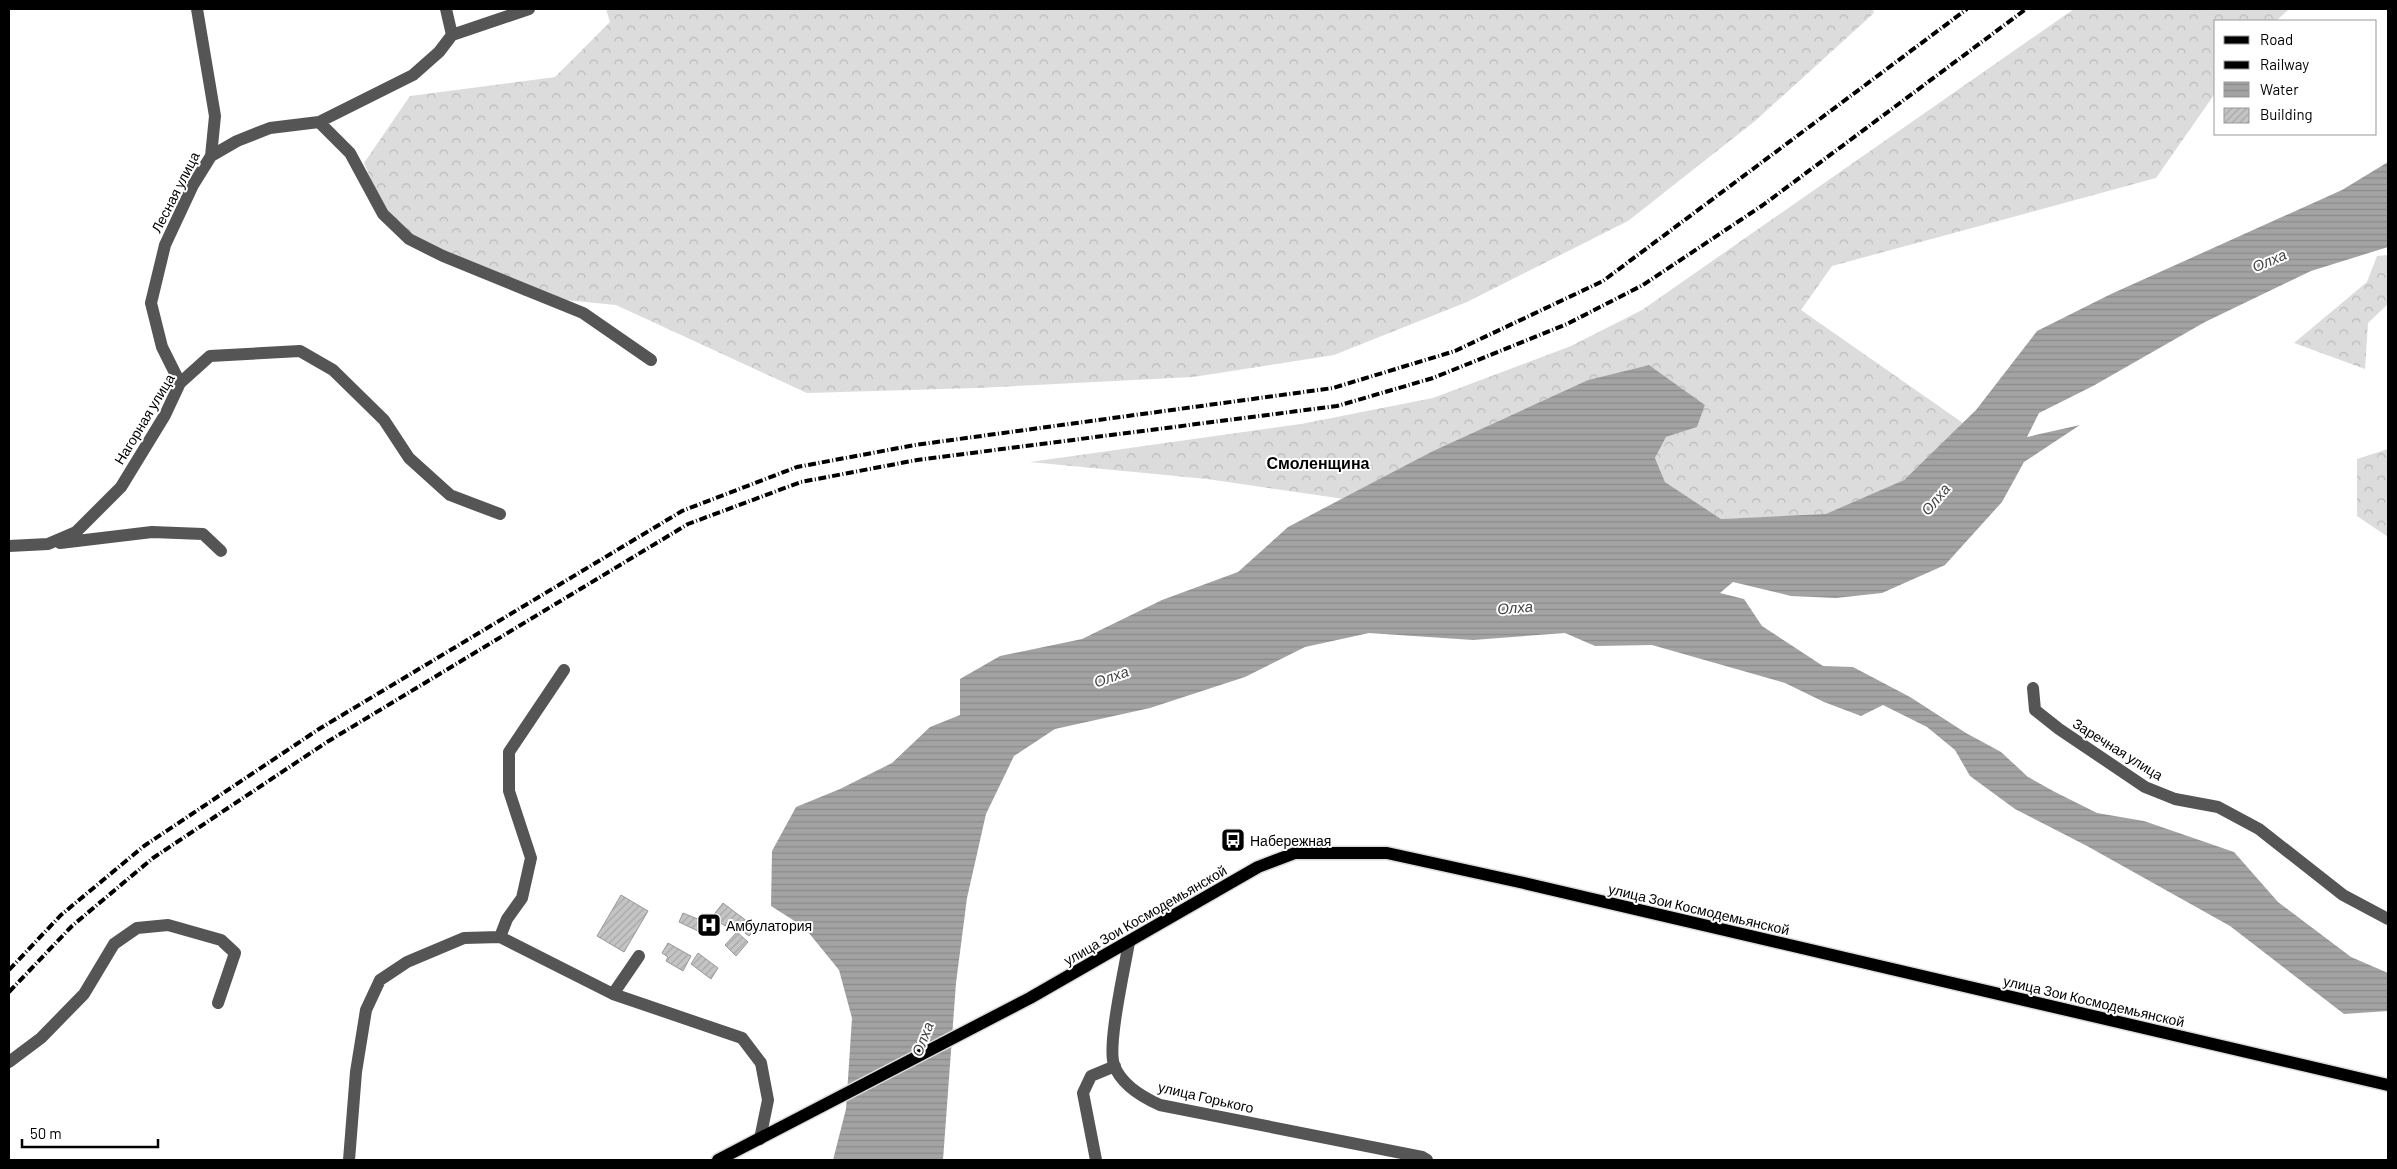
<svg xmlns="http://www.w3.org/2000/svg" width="2397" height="1169" viewBox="0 0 2397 1169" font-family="Barlow,sans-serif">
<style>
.forest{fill:url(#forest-crowns)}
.water{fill:url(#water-rules)}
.building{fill:url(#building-hatch);stroke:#999}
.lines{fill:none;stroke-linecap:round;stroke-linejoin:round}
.major-casing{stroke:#dbdbdb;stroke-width:15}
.minor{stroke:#555;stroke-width:12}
.major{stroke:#000;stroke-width:12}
.rail{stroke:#000;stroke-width:4;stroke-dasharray:8 2.5 1 2.5;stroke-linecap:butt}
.labels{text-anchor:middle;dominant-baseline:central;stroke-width:4;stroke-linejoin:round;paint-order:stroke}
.street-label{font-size:14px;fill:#000;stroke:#fff}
.poi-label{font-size:14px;fill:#000;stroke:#fff;text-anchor:start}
.water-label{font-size:15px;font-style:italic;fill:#444;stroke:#fff}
.quarter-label{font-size:16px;font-weight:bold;fill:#000;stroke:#fff}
</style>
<defs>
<pattern id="forest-crowns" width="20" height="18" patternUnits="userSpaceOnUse" patternTransform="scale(1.25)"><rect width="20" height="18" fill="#dcdcdc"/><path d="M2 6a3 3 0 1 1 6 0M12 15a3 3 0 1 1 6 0" fill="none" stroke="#bbb"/></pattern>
<pattern id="water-rules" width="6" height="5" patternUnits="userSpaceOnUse" patternTransform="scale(1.25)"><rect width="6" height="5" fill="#a3a3a3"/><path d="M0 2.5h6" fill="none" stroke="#8b8b8b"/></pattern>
<pattern id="building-hatch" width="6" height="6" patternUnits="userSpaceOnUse" patternTransform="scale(1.25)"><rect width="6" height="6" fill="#c4c4c4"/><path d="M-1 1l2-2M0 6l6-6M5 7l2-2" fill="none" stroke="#a7a7a7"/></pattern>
</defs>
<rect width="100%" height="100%" fill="#fff"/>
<path class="forest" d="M606,9H1874L1873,14L1755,121L1628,221L1467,302L1334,355L1193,377L977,388L807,393L616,305L524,296L390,224L364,163L410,96L555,77L610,22Z
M2074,9H2289L2276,21H2216V92L2156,178L1832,266L1801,310L1963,423L1904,480L1826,515L1721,519L1665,482L1655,458L1666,437L1697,427L1705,405L1649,365L1588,380L1433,451L1344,499L1207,479L1030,462L1301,424L1433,398L1571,346L1642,310Z
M2388,255V304L2368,323L2365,369L2294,343L2367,282L2377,256Z
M2388,449V537L2357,516V459Z"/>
<path class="water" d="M2388,162V247L2311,271L2205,322L2093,386L2039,413L2027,437L2080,425L2024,462L2002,502L1945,565L1882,593L1836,598L1791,596L1733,582L1720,593L1744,599L1762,626L1823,666L1853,667L1910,697L1966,733L2001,752L2028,777L2055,792L2097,813L2144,821L2234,852L2278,902L2351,957L2388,973V1011L2344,1014L2230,926L2087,846L2015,809L1970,776L1955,750L1927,727L1883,705L1861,716L1824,702L1785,683L1652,645L1595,646L1565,633L1473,640L1369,633L1305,647L1245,677L1150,708L1055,729L1014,756L986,814L967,898L956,983L943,1160H833L846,1109L852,1018L839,970L804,927L771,906L772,851L796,807L840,789L892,763L930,727L960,715V679L1000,656L1082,639L1162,600L1238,572L1288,527L1433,451L1588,380L1649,365L1705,405L1697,427L1666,437L1655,458L1665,482L1721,519L1826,514L1904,480L1976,410L2037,331L2111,294L2342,190Z"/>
<path class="building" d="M621,895L648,911L624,952L597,936Z
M723,903L756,928L749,936L729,921L725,926L712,917Z
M683,913L705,922L700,932L679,922Z
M737,932L748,942L736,956L725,945Z
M668,943L691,956L683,971L666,961L668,957L662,953Z
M698,953L718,968L711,979L691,964Z"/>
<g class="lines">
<g class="major-casing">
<path id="major" d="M718,1160L1030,998L1258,867L1295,853H1387L1524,883L2388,1085"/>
</g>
<path class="minor" d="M452,35L529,9
M319,122L350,153L383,214L409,239L443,256L583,313L651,360
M211,156L237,141L270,128L319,122L413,75L439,52L452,35L446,9
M180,383L162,347L151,303L165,245L193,185L211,156L215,116L197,9
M60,543L152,532L203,534L221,551
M9,546L48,544L76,532L121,487L165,415L180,383L210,356L300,351L333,370L384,420L409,458L450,495L500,514
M2033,688L2035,710L2059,729L2145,787L2175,799L2218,807L2259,829L2343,895L2388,919
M500,937L507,919L522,898L531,858L509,791V752L564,670
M1129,942C1125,967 1107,1045 1114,1065C1121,1084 1142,1097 1160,1105L1422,1157L1427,1160
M613,994L639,956
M9,1062L41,1038L84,994L114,944L137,928L168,925L221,940L235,953L218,1003
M349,1160L356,1072L366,1010L380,980L407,962L464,938L500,937L613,994L742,1038L761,1063L768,1100L760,1139
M1096,1160L1083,1093L1091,1076L1115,1066"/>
<use href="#major" class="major"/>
<path class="rail" d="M9,970L61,915L144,846L319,729L682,511L797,467L915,445L1333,388L1455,351L1603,281L1967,9
M9,992L72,926L153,858L327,742L688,524L801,482L917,460L1337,406L1433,378L1567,324L1643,285L1763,205L2026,9"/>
</g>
<defs>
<g id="bus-square" transform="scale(1.25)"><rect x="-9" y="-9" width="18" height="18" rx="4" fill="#000" stroke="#fff"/><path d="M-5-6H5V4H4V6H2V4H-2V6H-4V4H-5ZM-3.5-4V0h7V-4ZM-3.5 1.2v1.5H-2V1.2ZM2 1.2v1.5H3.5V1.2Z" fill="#fff"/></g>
<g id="hospital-square" transform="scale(1.25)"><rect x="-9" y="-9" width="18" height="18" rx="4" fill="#000" stroke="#fff"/><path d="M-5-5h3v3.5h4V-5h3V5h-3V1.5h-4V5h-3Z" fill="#fff"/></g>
</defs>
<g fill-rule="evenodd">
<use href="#bus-square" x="1233" y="840"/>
<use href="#hospital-square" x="709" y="925"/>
</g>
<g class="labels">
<g class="street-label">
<text transform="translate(175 192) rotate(-63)">Лесная улица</text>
<text transform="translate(144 419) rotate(-59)">Нагорная улица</text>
<text transform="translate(2118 749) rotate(32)">Заречная улица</text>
<text transform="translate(1699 909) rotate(13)">улица Зои Космодемьянской</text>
<text transform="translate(1145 915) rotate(-30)">улица Зои Космодемьянской</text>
<text transform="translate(2094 1001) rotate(13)">улица Зои Космодемьянской</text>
<text transform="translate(1206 1097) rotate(13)">улица Горького</text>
</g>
<g class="poi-label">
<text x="1250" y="840">Набережная</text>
<text x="726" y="925">Амбулатория</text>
</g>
<g class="water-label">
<text transform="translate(2269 260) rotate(-23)">Олха</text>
<text transform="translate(1935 499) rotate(-50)">Олха</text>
<text transform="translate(1515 607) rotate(-5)">Олха</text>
<text transform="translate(1111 676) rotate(-20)">Олха</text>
<text transform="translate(922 1039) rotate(-69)">Олха</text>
</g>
<g class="quarter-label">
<text x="1318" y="462">Смоленщина</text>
</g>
</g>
<rect width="2397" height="1169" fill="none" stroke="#000000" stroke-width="20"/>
<rect x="2214" y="20" width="162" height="115" fill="#ffffff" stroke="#999999"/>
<rect x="2224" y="36" width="25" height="8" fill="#000000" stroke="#999999"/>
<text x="2260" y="45" font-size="15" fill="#000000">Road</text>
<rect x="2224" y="61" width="25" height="8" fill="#000000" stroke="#999999"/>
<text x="2260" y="70" font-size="15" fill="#000000">Railway</text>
<rect x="2224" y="82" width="25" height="15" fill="url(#water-rules)" stroke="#999999"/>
<text x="2260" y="95" font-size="15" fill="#000000">Water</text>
<rect x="2224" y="108" width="25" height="15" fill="url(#building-hatch)" stroke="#999999"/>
<text x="2260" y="120" font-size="15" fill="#000000">Building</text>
<path d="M22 1139v8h136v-8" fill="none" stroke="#000000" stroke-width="2.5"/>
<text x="30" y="1139" font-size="15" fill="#000000" stroke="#ffffff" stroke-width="4" paint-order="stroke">50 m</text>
</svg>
